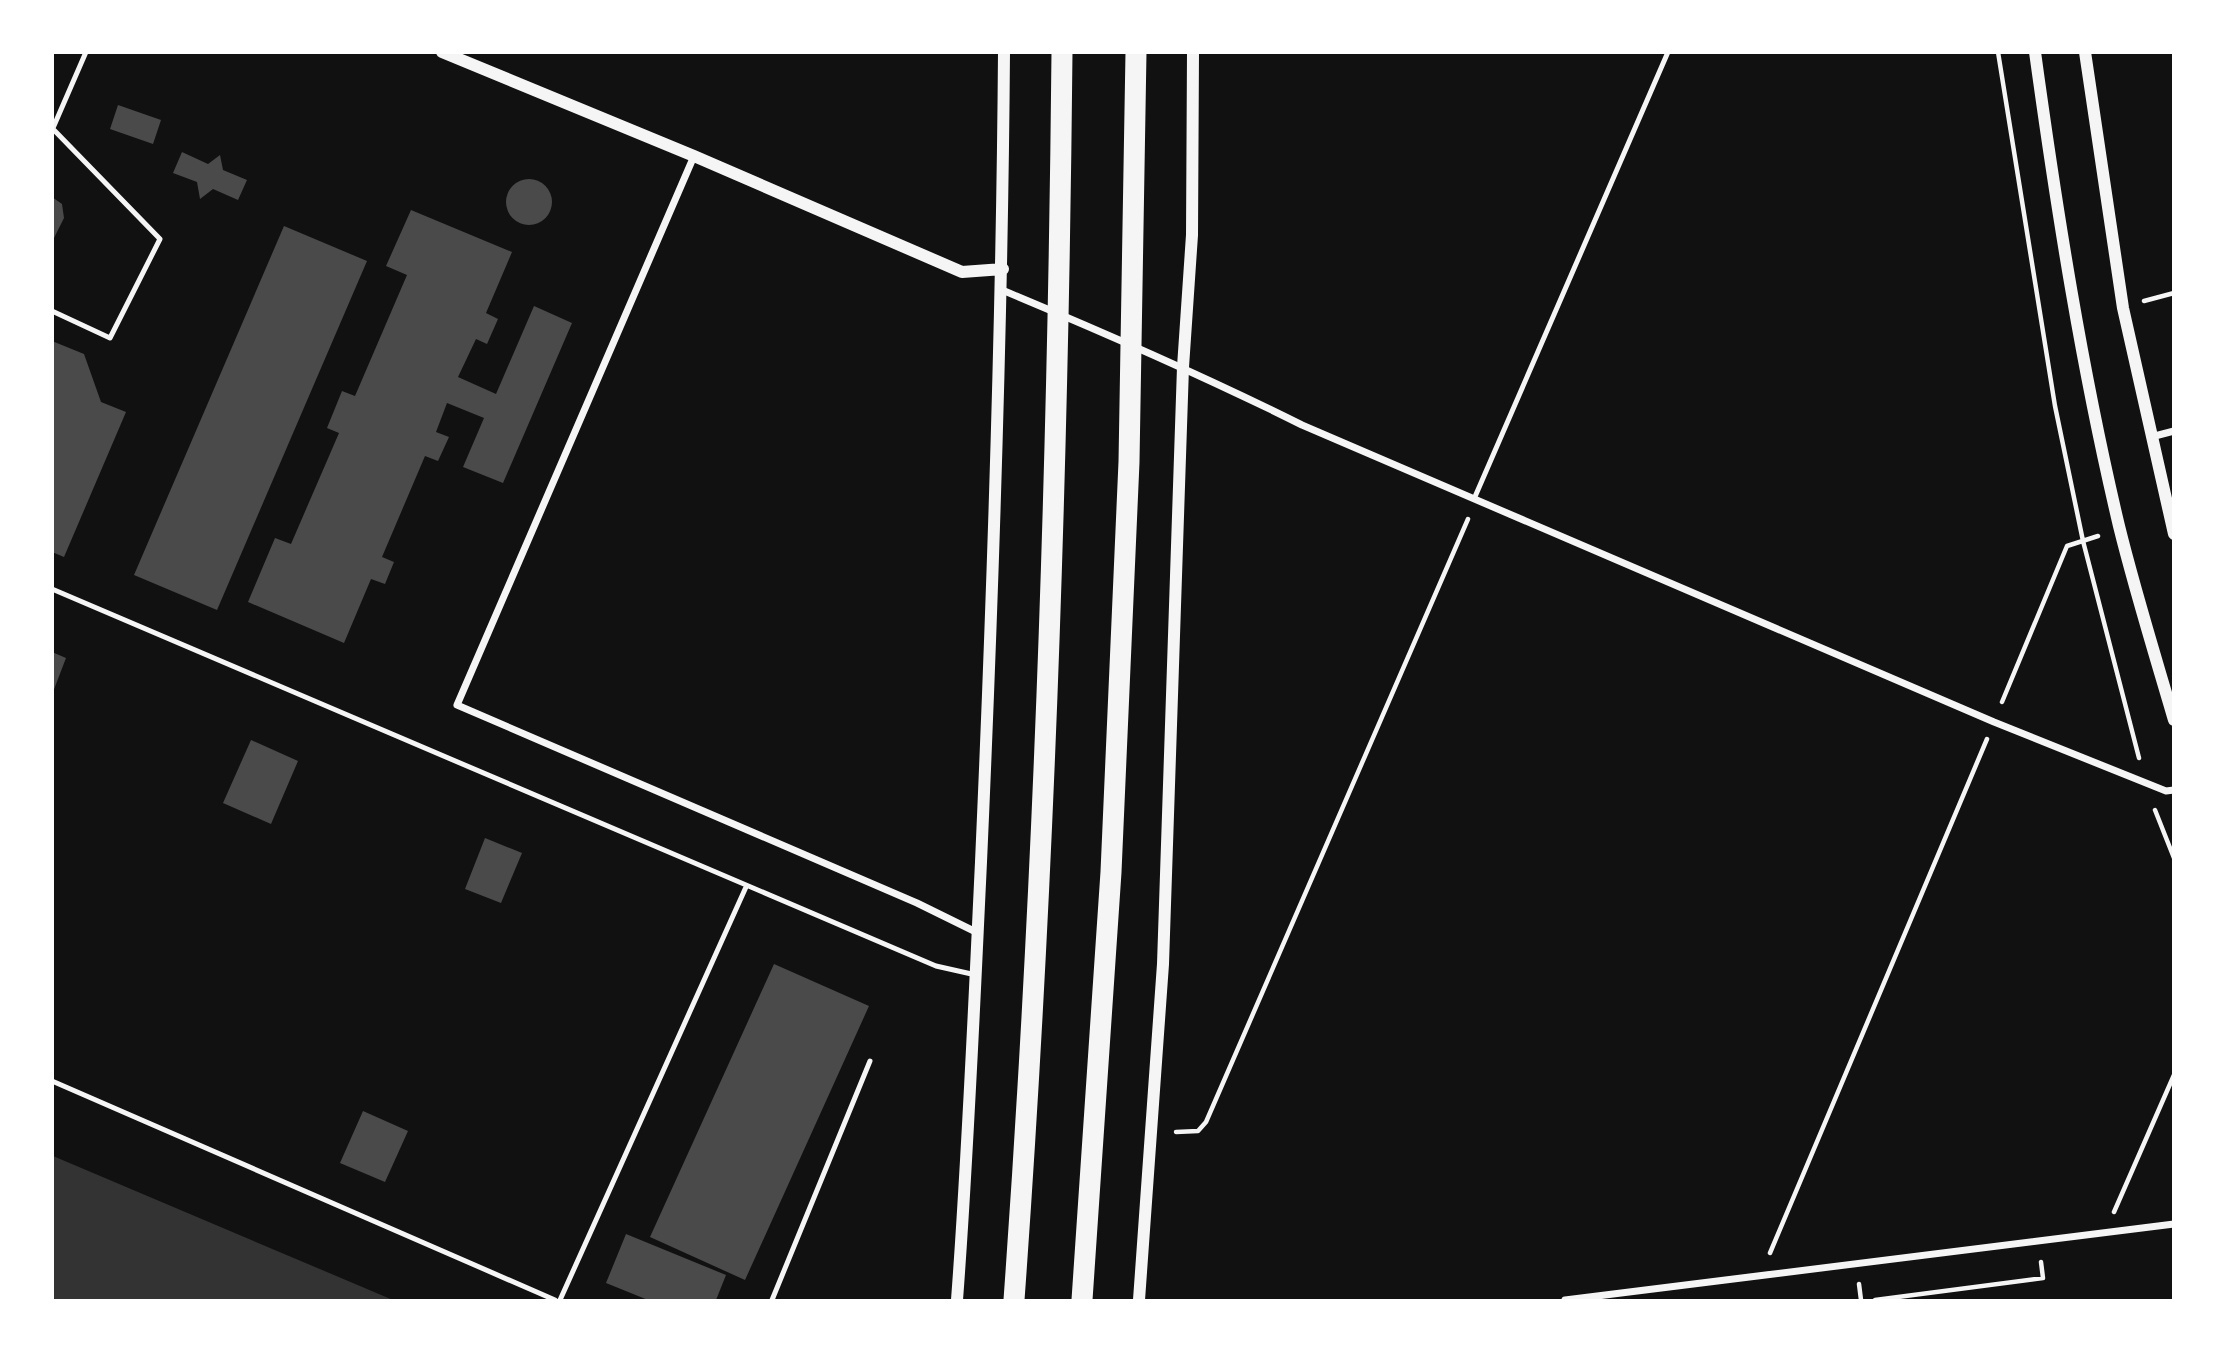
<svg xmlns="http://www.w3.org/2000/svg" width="2226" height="1353" viewBox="0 0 2226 1353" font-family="'Space Grotesk',sans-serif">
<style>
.water{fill:#333}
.building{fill:#4a4a4a}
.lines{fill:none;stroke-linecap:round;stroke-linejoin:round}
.path{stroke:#f5f5f5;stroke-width:4.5}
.service{stroke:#f5f5f5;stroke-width:5}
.minor{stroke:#f5f5f5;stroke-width:7}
.tertiary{stroke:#f5f5f5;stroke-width:12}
.motorway{stroke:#f5f5f5;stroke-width:21}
</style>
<rect width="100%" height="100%" fill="#111"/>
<path class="water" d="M53,1156L393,1300H53Z"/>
<path class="building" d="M118,105L161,120L153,144L110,129Z
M182,152L208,164L220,155L223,170L247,180L238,200L213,189L200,199L197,182L173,173Z
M506 202a23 23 0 1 1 46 0a23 23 0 1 1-46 0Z
M52,197L62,204L64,218L52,242Z
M411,210L512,252L486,313L498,319L487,344L476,339L458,377L496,394L534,306L572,323L503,483L463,467L484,418L447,403L436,432L449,437L438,461L425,456L382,557L394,562L385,584L371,579L344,643L248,602L275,538L291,544L339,433L327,428L342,391L355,396L407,275L386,266Z
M284,226L367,261L217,610L134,575Z
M52,341L84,354L101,402L126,412L64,557L52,552Z
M52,652L66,658L53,692H52Z
M251,740L298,761L271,824L223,803Z
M485,838L522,853L501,903L465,889Z
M774,964L869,1006L745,1280L650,1237Z
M363,1111L408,1131L385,1182L340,1163Z
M626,1234L726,1275L716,1300H648L606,1283Z"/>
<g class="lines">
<path class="path" d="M1998,52L2055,406L2083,541L2139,758
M2144,301L2174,293
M2002,702L2067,546L2098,536
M2155,810L2174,858
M1176,1132L1198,1131L1206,1122L1468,519
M2114,1212L2174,1075
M1770,1253L1987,739
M1859,1284L1861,1300
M1875,1300L2043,1278L2041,1262"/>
<path class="service" d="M52,128L160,239L110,338L52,311
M53,128L86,52
M1474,499L1668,52
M52,589L936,966L976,975
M52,1081L555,1300
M560,1300L746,887
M772,1300L870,1061"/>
<path class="minor" d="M694,156L457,705L917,903L978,933
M1002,290C1103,332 1204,376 1302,425L1994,722L2166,791L2174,790
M2151,437L2174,431
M1565,1300L2174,1224"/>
<path class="tertiary" d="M442,52L694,156L962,272L1003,269
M2035,52C2057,212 2082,370 2119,526C2135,591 2155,655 2174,720
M2085,52L2123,308L2174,534
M957,1300C968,1154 974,1008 981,862C993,592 1002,323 1004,52
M1139,1300L1163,964L1183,367L1192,235L1193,52"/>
<path class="motorway" d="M1014,1300C1044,885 1058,469 1062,52
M1082,1300L1111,872L1129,462L1136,52"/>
</g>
<rect width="2226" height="1353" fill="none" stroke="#ffffff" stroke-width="108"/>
</svg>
